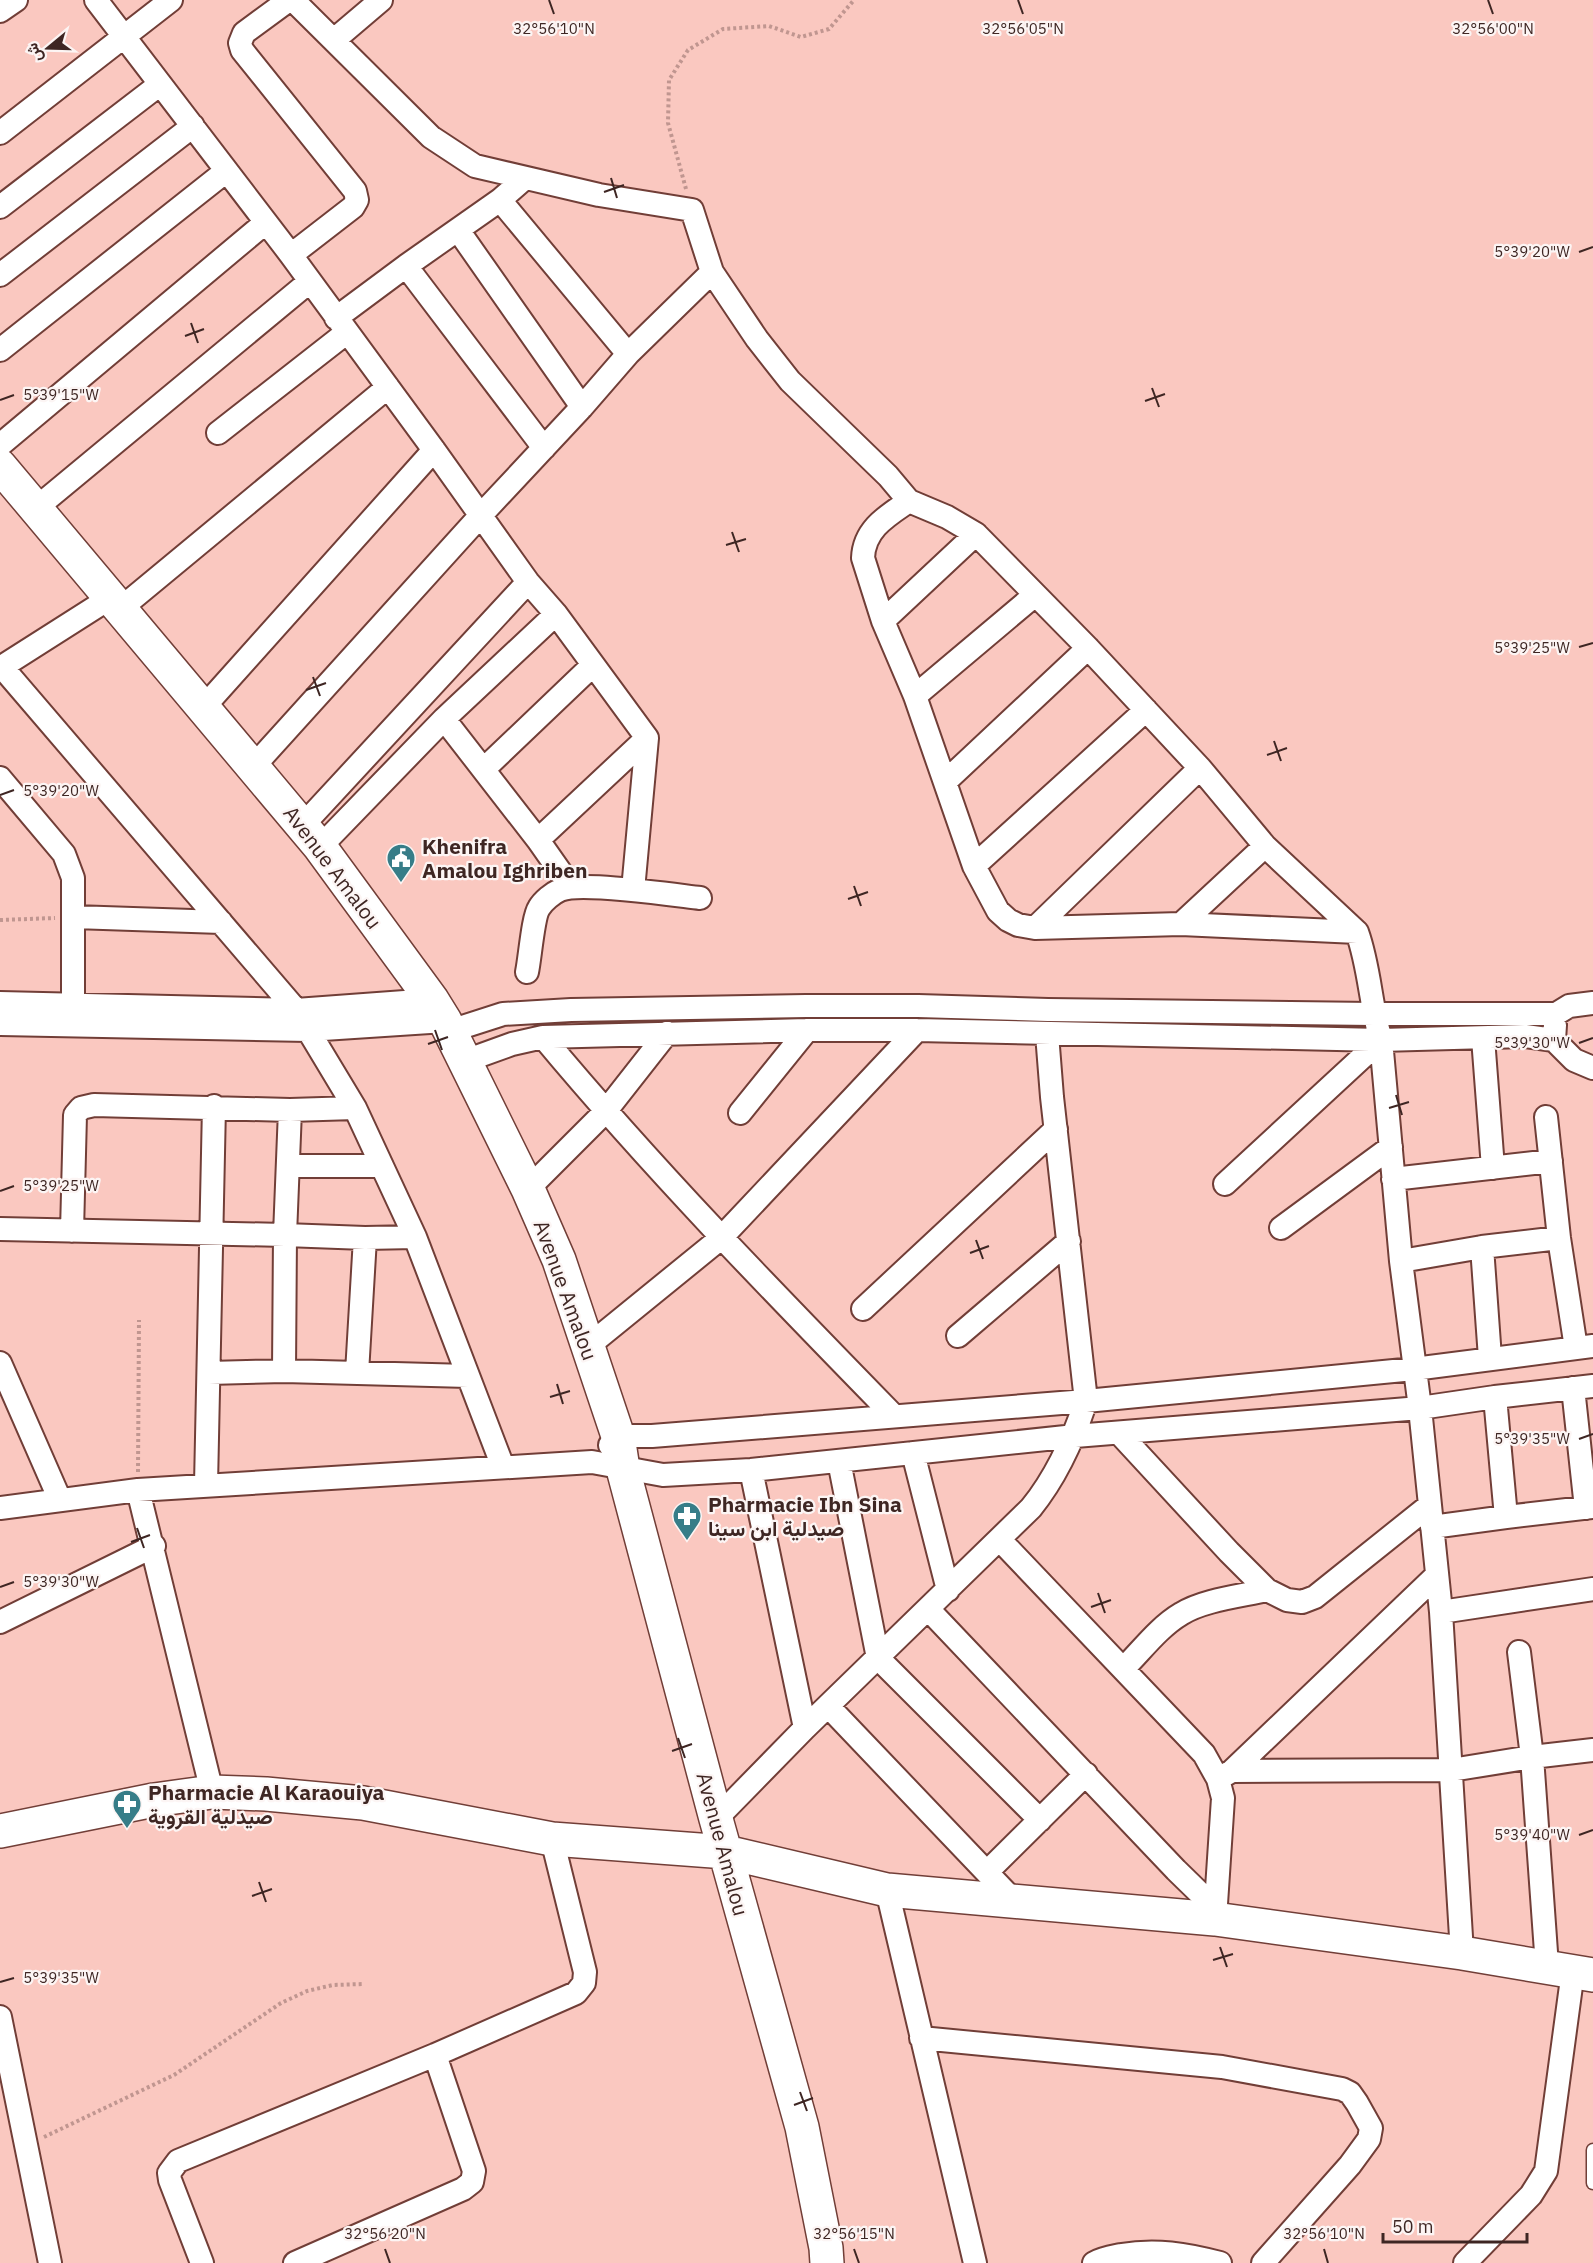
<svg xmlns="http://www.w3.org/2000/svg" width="1593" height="2263" viewBox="0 0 1593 2263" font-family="'IBM Plex Sans',Vazirmatn,sans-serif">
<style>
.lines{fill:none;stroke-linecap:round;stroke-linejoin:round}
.lane-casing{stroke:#713e37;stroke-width:15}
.street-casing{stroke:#713e37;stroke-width:26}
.secondary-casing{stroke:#713e37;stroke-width:36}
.path{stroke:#c09690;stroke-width:4;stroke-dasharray:3 3;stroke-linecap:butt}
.lane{stroke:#fff;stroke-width:12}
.street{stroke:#fff;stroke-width:22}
.secondary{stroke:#fff;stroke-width:33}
.ticks{fill:none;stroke:#3e2623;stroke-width:2}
.labels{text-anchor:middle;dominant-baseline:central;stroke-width:4.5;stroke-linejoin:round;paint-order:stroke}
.poi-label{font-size:21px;font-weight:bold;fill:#3e2623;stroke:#fcf5f4;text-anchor:start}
.street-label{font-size:21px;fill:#3e2623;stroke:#fcf5f4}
.ticks-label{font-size:15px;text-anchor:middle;fill:#3e2623;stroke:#fcf5f4;stroke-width:4.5;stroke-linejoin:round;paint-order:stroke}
</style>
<rect width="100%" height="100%" fill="#fac8c0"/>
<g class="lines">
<g class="lane-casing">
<path id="lane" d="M1593,2150V2183"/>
</g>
<g class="street-casing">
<path id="street" d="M96,0L291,255L434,450L528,582L556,614L647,738L633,890
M289,0L244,33L240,43L242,50L355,191L357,200L353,207L291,255
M293,0L431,137L475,166L599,195L692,210L712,272L757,339L790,381L888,476L909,501L947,517L976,534L1088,648L1200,768L1265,846L1357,932C1370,968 1370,1004 1381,1040L1401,1261L1420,1408L1441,1612L1462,1953
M0,11L16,0
M334,40L381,0
M0,133L171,0
M500,200L628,354
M0,207L159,85
M458,230L582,407
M406,266L544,448
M0,275L193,126
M336,318L406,266L500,200L524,179
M0,350L225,172
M218,433L346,333
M0,445L265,223
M909,501C887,516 864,529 863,558L883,621L915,696L974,866L998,911L1008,920L1018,925L1035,928L1181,924L1357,932
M35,509L309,282
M120,609L388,387
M883,621L976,534
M2,667L296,1010L355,1108L415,1237L503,1467
M0,668L110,598
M915,696L1035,595
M203,708L434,450
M444,719L538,840L571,887
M254,766L481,515L582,407L628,354L712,272
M484,769L593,665
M0,778L64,854L73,878V1005
M945,782L1088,648
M303,825L528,582
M538,840L647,738
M320,847L444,719L556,614
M974,866L1146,710
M74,917L221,922
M1181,924L1265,846
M1035,928L1200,768
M527,972C530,958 533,917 539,908C543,901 553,893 560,890C580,881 674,895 700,898
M0,1003L296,1010L432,1000
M0,1024L308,1030L445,1021
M1555,1025L1554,1040L1574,1060L1593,1068
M450,1031L503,1014L571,1010L806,1006H918L1048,1010L1373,1014H1556L1569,1006L1593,1003
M543,1037C653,1169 773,1292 893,1415
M1483,1038L1493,1168
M465,1061L512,1044L543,1037L807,1030H917L1381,1040L1525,1036L1554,1040
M740,1113L807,1030
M1546,1117L1559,1238L1576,1348
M289,1166H382
M1393,1179L1551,1161
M1225,1184L1381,1040
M528,1189L605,1112L667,1033
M1281,1228L1391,1147
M0,1229L285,1235L365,1238L415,1237
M72,1231L75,1115L81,1108L94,1105L290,1110L355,1108
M1482,1247L1490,1358
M1401,1261L1482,1247L1559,1238
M863,1309L1056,1129
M958,1336L1069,1241
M587,1347L721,1238L917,1030
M0,1363L60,1500
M284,1371L285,1235L290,1110
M209,1373L284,1371L468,1376
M357,1373L365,1238
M1573,1388L1586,1508
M1495,1397L1506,1517
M1119,1433L1229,1552L1267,1590L1287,1600L1302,1602L1315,1597L1430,1505
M610,1445L618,1436H652L1086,1401L1414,1369L1593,1346
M913,1453L948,1590
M839,1461L878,1658L1040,1820
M751,1470L805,1728
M206,1485L214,1106
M138,1490L212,1792
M0,1508L138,1490L592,1462L663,1475L751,1470L1075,1436L1420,1408L1495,1397L1593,1386
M1432,1527L1506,1517L1593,1507
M1000,1540L1204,1754L1218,1779L1223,1798L1215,1919
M928,1609L1176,1870L1215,1908
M1441,1612L1593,1589
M0,1622L154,1546
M1519,1652L1532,1757L1547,1966
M1124,1668C1142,1650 1159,1627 1181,1614C1203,1600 1241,1596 1267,1590
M828,1706L1014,1901
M1232,1771L1451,1770L1532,1757L1593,1750
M1225,1775L1232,1771L1437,1575
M716,1819L805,1728L1031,1508C1057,1476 1073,1440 1086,1401L1052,1097L1047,1034
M987,1872L1086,1774
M887,1890L975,2263
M0,2017L50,2263
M921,2038L1222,2067L1342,2089L1350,2093L1357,2103L1371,2128L1369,2139L1350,2165L1263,2263
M202,2263L170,2180L169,2173L178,2161L435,2055L576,1993L584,1983L585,1972L552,1839
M295,2263L463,2189L472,2182L474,2171L435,2055
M1094,2263C1103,2258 1111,2257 1121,2255C1156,2249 1186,2254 1220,2263
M1465,2263L1531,2195L1546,2171L1573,1971"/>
</g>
<g class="secondary-casing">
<path id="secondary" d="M0,466L320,847L432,1000L445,1021L528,1189L559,1260L618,1436L623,1469L716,1819L802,2127L826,2248L827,2263
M0,1831L154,1800L212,1792L266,1794L363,1803L552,1839L726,1852L887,1890L1215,1919L1462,1953L1593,1975"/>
</g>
<path class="path" d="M686,189L668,123L669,80L688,50L723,29L769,26L801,37L829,29L854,0
M0,920L55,918
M138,1472L139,1320
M44,2137L174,2075L281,2003L307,1991L333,1985L363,1984"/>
<use href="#lane" class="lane"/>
<use href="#street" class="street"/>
<use href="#secondary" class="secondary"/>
</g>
<path class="ticks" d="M549,0L554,14M1018,0L1023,14M1488,0L1493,14M611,178L617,198M604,192L624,185M1579,252L1593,247M191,323L198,343M185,336L204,329M1152,388L1159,407M0,400L14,395M1145,401L1165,394M732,532L739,552M726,545L746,539M1579,647L1593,643M313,677L320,696M306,690L326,683M1274,741L1281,761M1267,755L1287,748M0,795L14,790M854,886L861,906M848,899L868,892M435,1030L442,1050M1579,1043L1593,1038M428,1044L448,1037M1396,1095L1402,1115M1389,1108L1409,1102M0,1191L14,1186M976,1240L983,1259M970,1253L989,1246M557,1384L563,1404M550,1397L570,1391M1579,1439L1593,1434M137,1528L144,1548M131,1542L150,1535M0,1587L14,1582M1098,1593L1105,1613M1091,1607L1111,1600M678,1738L685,1758M672,1751L692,1744M1579,1835L1593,1830M259,1882L266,1902M252,1896L272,1889M1220,1947L1227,1967M1213,1960L1233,1954M0,1982L14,1978M800,2092L807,2111M794,2105L813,2098M385,2249L390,2263M854,2249L859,2263M1324,2249L1328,2263"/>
<defs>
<g id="civic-pin" transform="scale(1.5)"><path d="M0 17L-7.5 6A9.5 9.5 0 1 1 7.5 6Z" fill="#377d88" stroke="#fcf5f4"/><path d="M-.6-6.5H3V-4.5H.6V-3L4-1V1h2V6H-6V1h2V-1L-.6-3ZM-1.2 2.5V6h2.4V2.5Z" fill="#fff"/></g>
<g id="pharmacy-pin" transform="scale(1.5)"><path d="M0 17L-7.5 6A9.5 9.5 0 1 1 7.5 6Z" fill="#377d88" stroke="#fcf5f4"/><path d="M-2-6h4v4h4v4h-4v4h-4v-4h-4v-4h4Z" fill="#fff"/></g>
</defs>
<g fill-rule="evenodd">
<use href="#civic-pin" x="401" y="858"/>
<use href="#pharmacy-pin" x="687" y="1516"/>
<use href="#pharmacy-pin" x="127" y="1804"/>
</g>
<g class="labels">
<g class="poi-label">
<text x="422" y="846">Khenifra<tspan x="422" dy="24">Amalou Ighriben</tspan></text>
<text x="708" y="1504">Pharmacie Ibn Sina<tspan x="708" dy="24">صيدلية ابن سينا</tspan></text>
<text x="148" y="1792">Pharmacie Al Karaouiya<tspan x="148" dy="24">صيدلية القروية</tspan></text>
</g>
<g class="street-label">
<text transform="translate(333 867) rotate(53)">Avenue Amalou</text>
<text transform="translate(566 1290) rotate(70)">Avenue Amalou</text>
<text transform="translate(723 1844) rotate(75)">Avenue Amalou</text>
</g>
</g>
<g class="ticks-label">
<text x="554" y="34">32°56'10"N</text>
<text x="1023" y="34">32°56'05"N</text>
<text x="1493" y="34">32°56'00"N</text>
<text x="1532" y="257">5°39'20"W</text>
<text x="61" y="400">5°39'15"W</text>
<text x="1532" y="653">5°39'25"W</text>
<text x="61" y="796">5°39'20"W</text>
<text x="1532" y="1048">5°39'30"W</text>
<text x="61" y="1191">5°39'25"W</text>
<text x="1532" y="1444">5°39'35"W</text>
<text x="61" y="1587">5°39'30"W</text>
<text x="1532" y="1840">5°39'40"W</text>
<text x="61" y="1983">5°39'35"W</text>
<text x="385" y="2239">32°56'20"N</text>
<text x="854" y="2239">32°56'15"N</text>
<text x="1324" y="2239">32°56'10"N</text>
</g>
<g transform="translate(48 48) rotate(251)" stroke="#fcf5f4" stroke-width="4.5" paint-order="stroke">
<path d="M0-4.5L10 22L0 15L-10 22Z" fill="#3e2623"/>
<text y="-9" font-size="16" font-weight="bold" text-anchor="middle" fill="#3e2623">ش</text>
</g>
<path d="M1383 2233v9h144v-9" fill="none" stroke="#3e2623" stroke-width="3"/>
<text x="1392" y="2233" font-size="18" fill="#3e2623" stroke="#fcf5f4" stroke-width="4.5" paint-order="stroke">50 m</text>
</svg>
